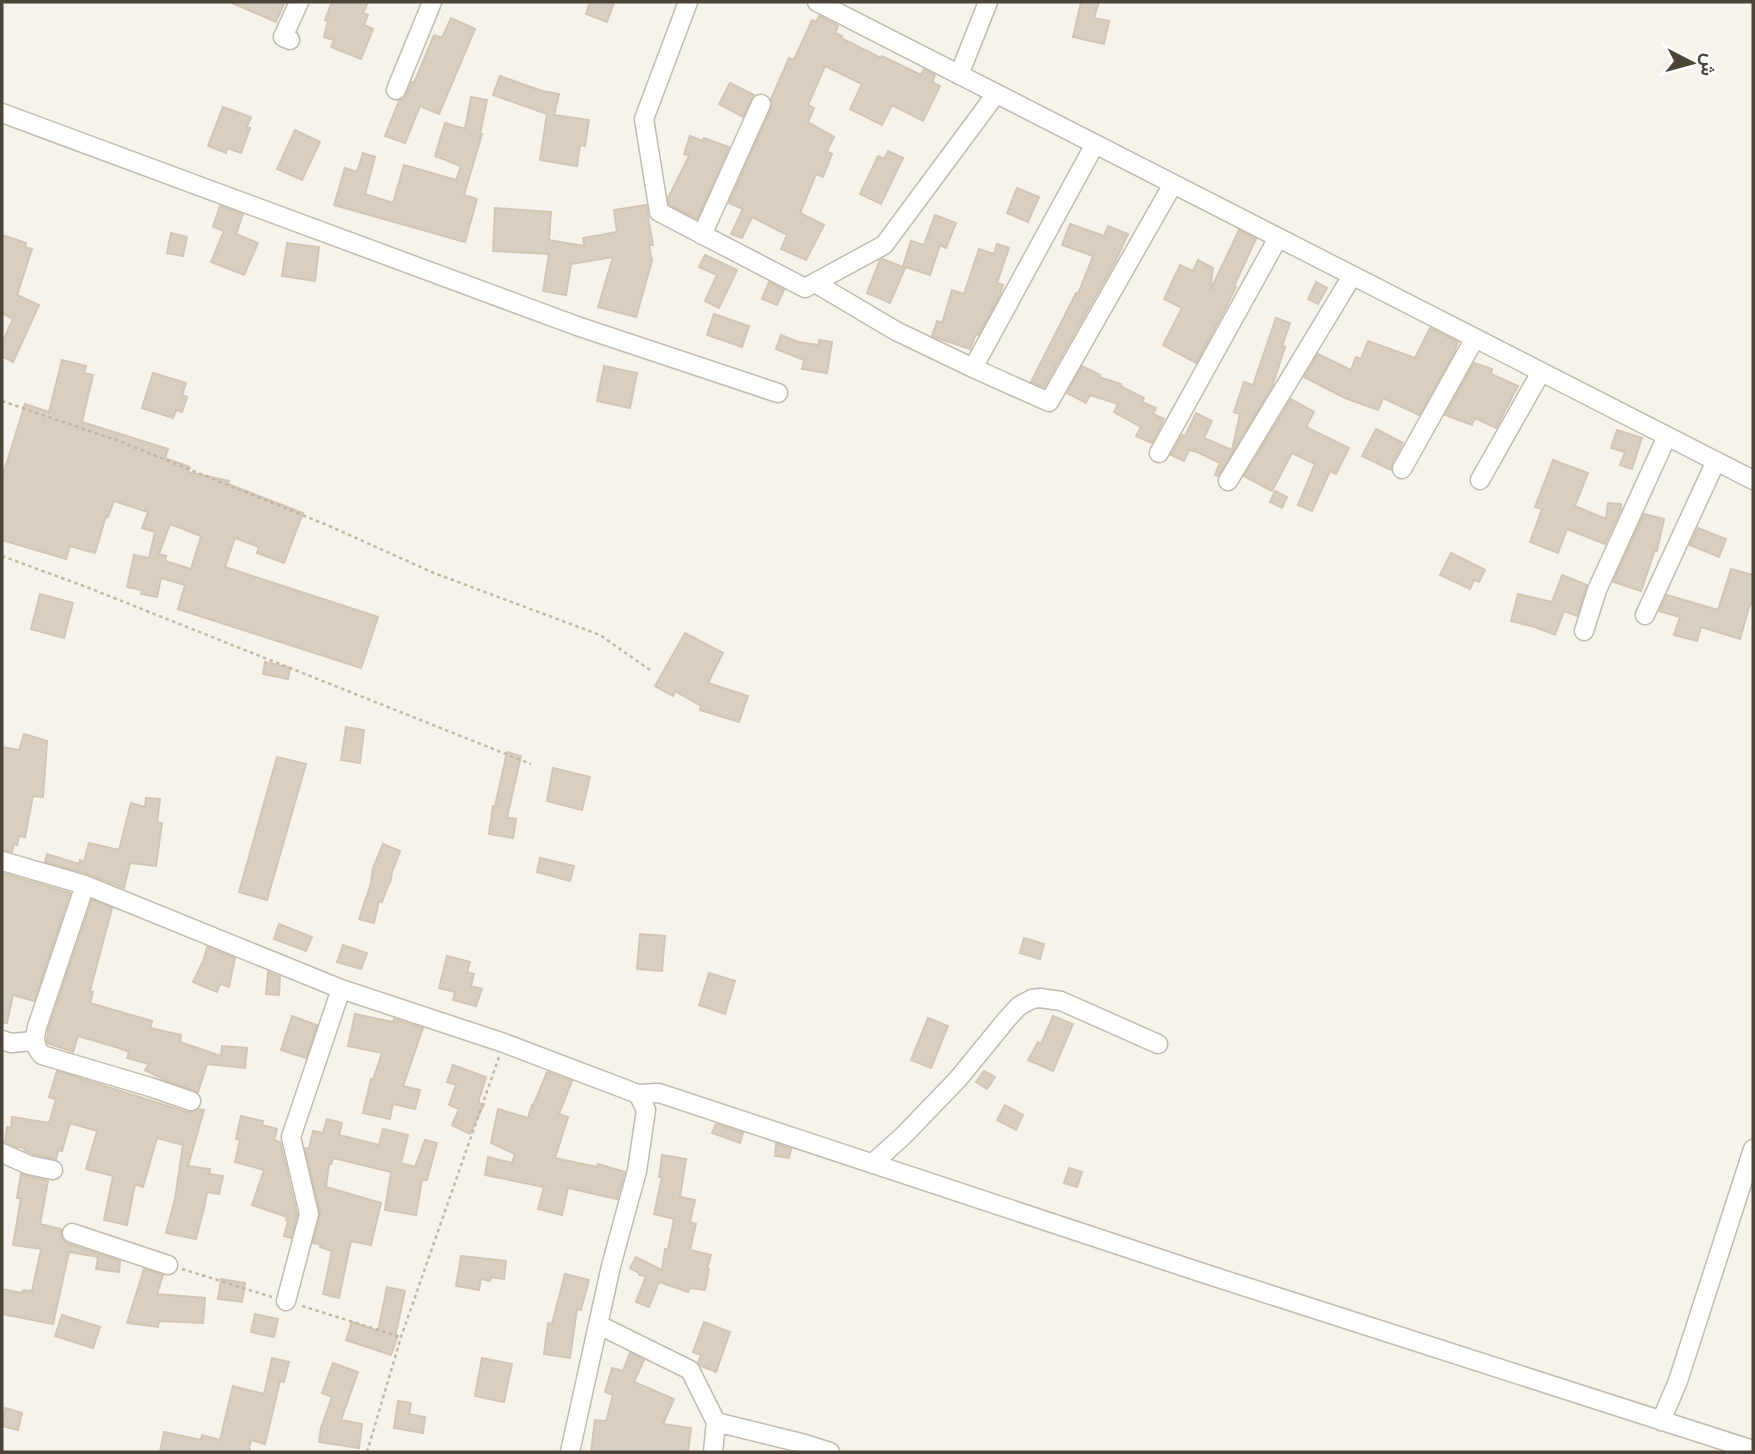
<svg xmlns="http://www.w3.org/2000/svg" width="1755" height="1454" viewBox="0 0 1755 1454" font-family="'Roboto Condensed',Vazirmatn,sans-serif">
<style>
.building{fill:#d8cfc1;stroke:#d3c7b4;stroke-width:2;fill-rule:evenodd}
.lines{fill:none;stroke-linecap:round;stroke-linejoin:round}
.minor-casing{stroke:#c2bbae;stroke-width:21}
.path{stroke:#c4b79f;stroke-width:2.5;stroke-dasharray:3.5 3.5;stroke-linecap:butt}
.minor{stroke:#fff;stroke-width:18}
</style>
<rect width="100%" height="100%" fill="#f6f3ec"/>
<path class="building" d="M230,2H285L276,22Z
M332,2H368L363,13L368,15L364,25L373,29L361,59L331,47L334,40L324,37L328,21L325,20Z
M590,2H614L607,22L586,14Z
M1081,2H1099L1094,18L1109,21L1104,44L1073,37Z
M819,16L838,26L835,33L842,36L841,38L881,58L882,56L921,75L924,69L935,75L932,82L940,86L923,121L892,105L882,125L850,109L862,84L825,66L808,105L814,108L808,122L834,137L827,151L832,154L823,177L816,174L800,213L824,225L806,260L781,249L787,235L752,217L742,238L731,234L743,209L729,203L771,109V99L789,58L794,60L812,20L816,22Z
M451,18L475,29L439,114L420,106L405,143L385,136L399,101L404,99L412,82L414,83L434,35L442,38Z
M500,76L542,91L559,94L554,115L589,120L585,146L580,145L577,166L540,160L547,114L493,95Z
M730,83L754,95L743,117L719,104Z
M471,97L487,100L480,134H482L464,195L477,199L465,242L334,205L345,168L357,172L363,153L375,157L365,194L393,203L404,165L456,180L461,166L435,156L445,123L465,129Z
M223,107L251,117L247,127L250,128L241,153L227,148L226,153L208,146Z
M295,130L320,142L302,180L277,169Z
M690,136L703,141L704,138L729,147L697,219L669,205L668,198L689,156L684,154Z
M888,151L903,158L881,204L860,194L878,156L884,159Z
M1017,188L1039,197L1028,222L1007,213Z
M646,205L653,245H649L652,261L636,317L598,307L613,257L571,264L566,295L543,291L549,254L493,251L495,208L551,212L549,240L584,246L583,238L617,232L614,210Z
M220,206L243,214L236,234L258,243L244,275L211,262L224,231L213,227Z
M935,215L956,223L946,248L940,245L930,275L903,266L911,241L924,245Z
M1070,224L1104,236L1108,226L1128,234L1116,260L1044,387L1031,382L1076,293L1078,294L1093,256L1062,245Z
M1239,230L1256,239L1234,286L1236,287L1224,311L1196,363L1163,345L1182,308L1164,299L1180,265L1193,271L1198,260L1213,268L1210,291Z
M171,233L187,237L183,256L167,253Z
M2,235L26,243L25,247L32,249L17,295L39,305L13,362L2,356V343L13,319L2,313Z
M287,243L319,247L315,281L282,276Z
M997,244L1009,248L997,283L1003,285L1000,295L978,335L976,334L970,349L932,336L937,321L942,323L952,290L964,294L979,249L994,254Z
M705,255L737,270L719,308L705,301L717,275L699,267Z
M883,259L905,268L890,303L867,293L880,260Z
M769,282L784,290L777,305L762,299Z
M1316,282L1327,288L1318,304L1308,299Z
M714,314L749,326L742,347L707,335Z
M1276,318L1290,323L1282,346L1285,347L1272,387L1218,476L1215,475L1220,463L1197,452L1189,450L1184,461L1171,455L1182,435L1185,436L1196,413L1212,421L1204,438L1232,450L1240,414L1234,412L1244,382L1253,385Z
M1430,328L1458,342L1453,355L1419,415L1383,398L1378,410L1345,398L1304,377L1318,354L1351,370L1356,357L1361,359L1368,341L1415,358Z
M781,335L798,342L819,345V340L832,342L827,373L802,369L804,360L776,349Z
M62,360L86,366L84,373L93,375L82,422L168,449L165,458L190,467L188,472L229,481L228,484L303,513L284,563L257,553L259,547L235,538L225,567L378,617L361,668L178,609L185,585L161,578L157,597L141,594L142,590L127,587L134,555L149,558L155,532L142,528L148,512L114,501L108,517L106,516L95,553L70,546L66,559L2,540V478L25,404L49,412ZM170,524L201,536L191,569L165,561L166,556L159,554Z
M1474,363L1492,369L1491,374L1518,386L1496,428L1475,418L1472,425L1445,415Z
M604,366L637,373L630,408L597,401Z
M1082,366L1100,375L1099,377L1121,384L1120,386L1144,398L1142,402L1156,408L1153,414L1164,419L1152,443L1136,436L1141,427L1114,412L1118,404L1090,395L1086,403L1067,393Z
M153,373L186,383L182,395L187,397L182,412L176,410L173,418L142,408Z
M1291,399L1314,412L1306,427L1349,448L1336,474L1330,471L1312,511L1298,505L1315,464L1292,453L1272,491L1244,476Z
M1376,429L1403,443L1392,463L1391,470L1362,456Z
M1617,430L1642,438L1632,469L1620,465L1625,452L1611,448Z
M1553,460L1588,473L1575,506L1606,519L1608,503L1621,504V509L1605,544L1567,529L1558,553L1530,542L1542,509L1535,507Z
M1275,491L1287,497L1282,508L1270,502Z
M1644,514L1664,519L1657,551L1655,550L1641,591L1613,582Z
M1698,528L1726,539L1719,557L1690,545Z
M1451,553L1485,570L1479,582L1474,580L1470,589L1440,575Z
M1731,569L1753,575V605L1750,604L1740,639L1701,627L1697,641L1674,635L1680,617L1659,611L1667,595L1718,610Z
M1562,575L1587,585L1577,616L1564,611L1555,635L1535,627L1511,621L1518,594L1552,602Z
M40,594L73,603L64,638L31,629Z
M685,633L723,653L708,683L748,696L739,722L700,710L701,706L675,691L673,696L655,686Z
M265,662L290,668L288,679L263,674Z
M346,727L364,730L360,763L341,760Z
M24,734L47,741L43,797L33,796L25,837L19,836L17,845L14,844L12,852L2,850V747L19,750Z
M507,752L521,756L507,818L516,819L513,838L489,834L493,806H495Z
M277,757L306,764L267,900L239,892Z
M553,768L590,777L582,810L547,801Z
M146,798L160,799L157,822L162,823L156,866L130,863L124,888L88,874L45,862L47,854L79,864L80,860L84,862L89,843L119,850L131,803L145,807Z
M383,844L400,851L392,872L390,883H389L382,902L379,901L374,923L359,919L371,883L373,868Z
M540,858L574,866L570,881L537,872Z
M2,873L70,893L34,1001L13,995L7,1023H2Z
M92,900L112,908L90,991L93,992L90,1003L152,1021L150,1028L181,1035L180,1042L221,1056L222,1046L247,1048L245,1068L207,1064L198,1092L167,1081L145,1070L149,1064L127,1058L129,1052L119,1048L78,1036L73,1052L47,1043L48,1030Z
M279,924L312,937L306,951L274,939Z
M640,934L665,936L662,971L637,969Z
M1024,938L1044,944L1040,959L1020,953Z
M343,945L367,953L361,969L337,962Z
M207,947L235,958L229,987L220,984L217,992L193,982L204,959Z
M447,956L470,962L467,972L474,974L471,986L482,989L476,1006L453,1000L455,992L439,988Z
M268,972L280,977L279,995L266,994Z
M709,973L735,981L725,1014L699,1005Z
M355,1014L393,1022L394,1019L423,1028L403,1086L420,1090L415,1109L393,1104L390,1119L363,1113L371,1079L373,1080L382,1053L348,1046Z
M292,1016L317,1025L306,1058L281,1050Z
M1053,1016L1073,1024L1053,1071L1028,1060L1038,1042L1041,1044Z
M928,1018L948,1026L931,1068L911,1060Z
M453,1065L486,1077L478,1103L484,1104L470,1134L452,1125L459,1109L449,1105L456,1085L447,1082Z
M57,1071L187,1112H194L199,1109L204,1110L188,1166L210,1169L209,1174L223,1176L219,1194L207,1192L204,1208L196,1239L166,1233L175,1199L183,1145L157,1138L143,1187L135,1184L127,1225L104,1220L113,1176L86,1169L97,1131L70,1123L62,1151L58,1150L56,1159L33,1154L24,1150L25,1148L16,1147L5,1142L7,1127L11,1128L12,1117L49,1123L56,1099L49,1097Z
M984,1071L995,1077L987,1089L976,1082Z
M547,1072L572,1081L559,1114L568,1117L555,1158L597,1167L598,1164L625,1172L617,1199L568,1188L562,1215L538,1209L544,1187L485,1175L488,1157L512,1163L515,1154L491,1143L498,1109L528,1118L532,1105L533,1106Z
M1005,1105L1023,1115L1016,1130L997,1120Z
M241,1116L263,1121L262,1125L277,1129L274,1140L280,1142L297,1214L291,1238L284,1236L288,1221L286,1220L287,1217L252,1205L264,1170L235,1162L240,1140L236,1139Z
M327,1119L342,1123L339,1135L379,1145L383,1129L408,1135L401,1163L415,1167L425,1140L437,1143L427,1180H422L416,1215L385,1210L391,1172L333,1158L331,1164H329L326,1187L381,1203L371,1245L351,1241L339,1298L323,1294L332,1251L320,1247L321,1245L313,1243L320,1212L305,1148L309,1149L313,1131L323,1133Z
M716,1124L743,1133L740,1143L712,1133Z
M776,1144L791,1149L789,1158L775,1156Z
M662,1155L686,1159L680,1197L695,1200L690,1222L696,1224L690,1250L711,1255L707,1269H709L705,1290L690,1288L688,1292L659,1282L649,1307L636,1302L646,1276L639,1275V1273L630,1268L636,1257L662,1270L665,1249H668L674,1219L654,1214L662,1177H659Z
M1069,1168L1082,1172L1077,1187L1064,1183Z
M21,1174L48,1181L40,1224L61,1229V1236L64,1241L68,1244L120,1261L119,1272L96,1269L98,1257L69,1252L53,1324L2,1314V1289L22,1293L23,1290L32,1291L41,1249L13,1245L21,1198H17Z
M461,1256L506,1261L504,1279L491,1277L490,1281L481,1279L479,1290L456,1286Z
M144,1269L163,1275L157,1294L205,1298L203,1323L159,1321L158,1327L127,1323Z
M565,1274L589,1280L581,1310L577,1309L570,1358L544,1354L548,1323L552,1324Z
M221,1279L245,1283L242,1302L218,1299Z
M387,1287L405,1291L395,1337L397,1338L391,1355L346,1340L352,1322L378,1331Z
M255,1314L278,1319L274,1337L251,1332Z
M62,1315L100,1327L93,1348L55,1336Z
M704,1322L730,1332L716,1372L701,1366L698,1363L701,1355L693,1352Z
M630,1353L644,1360L634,1382L674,1399L663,1424L691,1428L688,1452H591L595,1420L606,1421L613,1395L605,1392L612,1368L623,1371Z
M272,1358L289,1362L284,1382L280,1381L265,1444L251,1440L249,1448L250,1449V1452H160L164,1432L201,1440L202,1435L220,1440L233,1386L264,1394Z
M482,1358L512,1364L504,1402L475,1396Z
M333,1363L358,1372L341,1420L362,1424L359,1448L319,1442L321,1428L332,1397L322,1393Z
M398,1401L411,1403L409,1414L425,1417L423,1433L394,1428Z
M5,1408L22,1413L18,1430L2,1426Z"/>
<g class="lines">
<g class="minor-casing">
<path id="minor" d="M688,2L644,119L659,212L805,288L884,245L996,94
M817,2L1753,480
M290,40L283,37L299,2
M959,75L988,2
M396,90L432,2
M2,113L577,326L778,393
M702,235L761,104
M815,283L896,331L973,368L1095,144
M973,368L1049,402L1173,184
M1159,453L1278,238
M1402,469L1475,338
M1480,480L1541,372
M1228,481L1352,276
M1645,615L1716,461
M1584,631L1597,590L1667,436
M2,861L85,885L341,989L504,1043L638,1094L646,1110L637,1171L611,1266L570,1452
M85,885L37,1027C34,1039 34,1046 42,1055L150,1087L191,1101
M2,1040L11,1043L34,1041
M638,1094L659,1093L1212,1276L1753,1450
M2,1153L29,1165L53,1170
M872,1164L903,1136L958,1079L1007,1019L1019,1006L1032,999L1040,998L1061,1001L1158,1044
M72,1233L168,1265
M286,1301L309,1214L291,1137L341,989
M599,1325L690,1370L716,1422L713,1452
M1661,1421L1678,1381L1753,1149
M716,1422L805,1444L830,1452"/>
</g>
<path class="path" d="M2,401L119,441L327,525L434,573L600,635L653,672
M2,556L89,588L531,764
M182,1269L272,1297
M302,1306L401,1337
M367,1452L401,1337L499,1057"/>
<use href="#minor" class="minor"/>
</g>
<rect width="1755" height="1454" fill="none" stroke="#4b4439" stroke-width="7"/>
<g transform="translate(1692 63) rotate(96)" stroke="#ffffff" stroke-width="5" paint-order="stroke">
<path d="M0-5L12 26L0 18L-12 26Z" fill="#4b4439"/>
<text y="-10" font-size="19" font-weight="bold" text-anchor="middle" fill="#4b4439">ش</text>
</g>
</svg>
